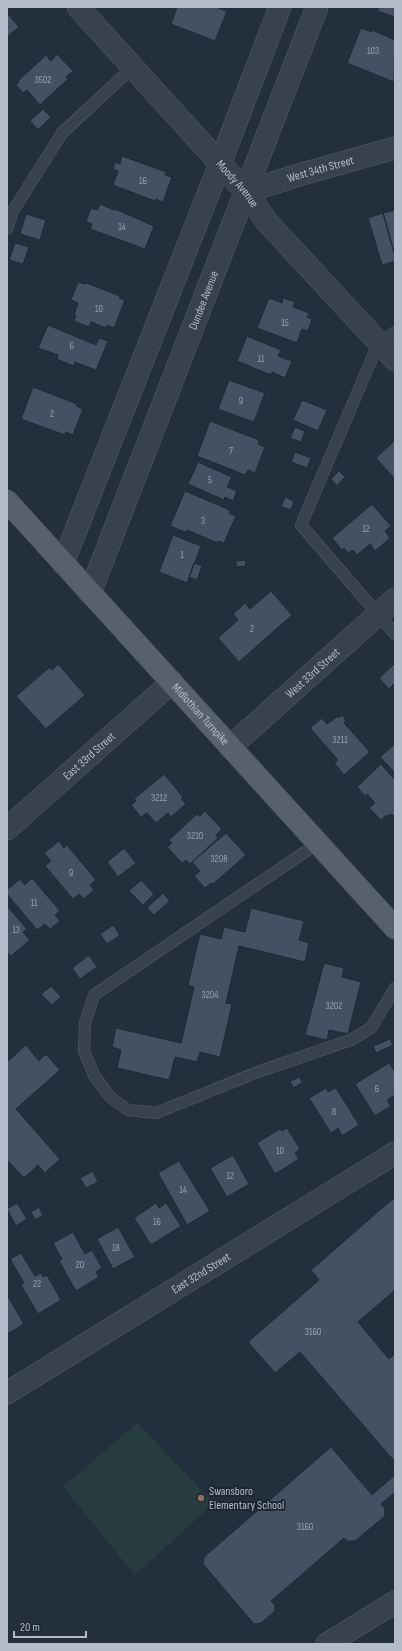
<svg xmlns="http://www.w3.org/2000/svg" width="402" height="1651" viewBox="0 0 402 1651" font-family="'Sofia Sans Condensed',sans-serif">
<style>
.green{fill:#263c3f}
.building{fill:#455162;stroke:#1f2835}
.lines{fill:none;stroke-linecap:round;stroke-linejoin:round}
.lane-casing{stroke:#565f6c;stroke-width:12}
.street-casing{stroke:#565f6c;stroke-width:23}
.primary-casing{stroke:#414a57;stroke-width:23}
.lane{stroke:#38414e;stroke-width:11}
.street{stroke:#38414e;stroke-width:22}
.primary{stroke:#56606e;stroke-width:22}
.education-dot{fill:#8d6e63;stroke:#1d2633;stroke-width:1.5}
.labels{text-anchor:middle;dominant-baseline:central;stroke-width:4;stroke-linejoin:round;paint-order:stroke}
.number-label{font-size:10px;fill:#98a1af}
.street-label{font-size:12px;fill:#b4bcc9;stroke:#1d2633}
.poi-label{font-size:12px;fill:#b4bcc9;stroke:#1d2633;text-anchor:start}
</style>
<rect width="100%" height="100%" fill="#242f3e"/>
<path class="green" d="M137,1423L214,1503L135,1575L63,1487Z"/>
<path class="building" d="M177,7H219L218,8L227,11L215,41L171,24Z
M379,7H395V17L377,11Z
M7,13L19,27L7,37Z
M361,28L371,32L372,30L395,40L394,82L347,63Z
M57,54L73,71L66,77L68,79L40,105L27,90L23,93L16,85L19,82L18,81L46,55L51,61Z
M43,109L51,117L38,130L30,121Z
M122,156L166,172L165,175L172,177L163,202L156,199L155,201L113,185L118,171L113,169L115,162L120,164Z
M100,204L114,210L115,209L154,226L145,249L90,229L92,224L86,221L91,208L97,210Z
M395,210V256L383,213Z
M383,213L395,256V261L382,265L368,218Z
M26,214L46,220L40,240L20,234Z
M15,243L29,247L23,264L9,260Z
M78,282L85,284L86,283L120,296L119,298L125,300L114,328L107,325L106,328L91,322L89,327L74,321L76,316L74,315L78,303L71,300Z
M269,298L282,303L283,298L295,302L293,307L309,313L307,317L312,319L308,331L302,329L297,343L257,328Z
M48,325L96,345L99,338L108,341L96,370L75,362L73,366L57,359L58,355L38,348Z
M247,336L281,350L278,356L292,361L285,378L272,372L271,375L237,361Z
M229,380L265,393L254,422L218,409Z
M33,387L77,404L76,406L83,409L73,435L66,432L65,435L21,419Z
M302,400L327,410L318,431L293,420Z
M210,421L259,440L258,444L265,447L255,473L248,470L245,475L197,456Z
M295,427L305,431L301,442L290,438Z
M395,440V479L376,458Z
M295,452L311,458L307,468L291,462Z
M198,462L232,477L227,487L237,491L233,501L225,497L224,500L188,484Z
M339,471L345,477L337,486L331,479Z
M185,491L230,510L229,513L236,516L224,543L218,541V543L187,530L185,532L170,526Z
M285,497L294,501L291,510L281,507Z
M372,504L391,526L385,531L390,538L375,551L370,544L357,555L353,550L348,553L344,548L342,550L332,538Z
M173,535L201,546L187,583L159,572Z
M245,560L246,566L236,567V561Z
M194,563L202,566L197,580L189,577Z
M271,591L292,615L239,662L218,638L238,620L233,614L245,603L250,609Z
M395,663V683L389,689L379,678Z
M58,664L85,695L46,729L16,696L50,667L52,670Z
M342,715L346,720L344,723L370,752L344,775L334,763L338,760L310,728L322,718L327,724L338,716L339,718Z
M395,744V773L380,757Z
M381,764L395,780V815L393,816L391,814L388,816L387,815L381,820L369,808L375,803L367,794L365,796L357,787Z
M164,774L183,797L181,799L186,804L171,817L168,813L156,823L147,813L141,817L131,805L136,801L134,799Z
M205,811L222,829L216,835L218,838L190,864L186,860L182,863L167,847L172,843L169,840L197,814L200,816Z
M226,833L246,855L213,884L211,883L205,888L194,876L200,871L192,862Z
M59,841L64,848L67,845L96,880L90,885L94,890L84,899L79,894L73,899L45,866L51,861L44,853Z
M124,848L136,863L118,877L107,862Z
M32,878L60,911L55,915L60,921L50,929L45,924L37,930L7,894V890L20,879L25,885Z
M141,880L154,894L143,905L129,891Z
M163,893L170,901L154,915L147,908Z
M7,906L27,929L23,932L30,940L11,956L7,952Z
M251,908L304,921L299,940L309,943L305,962L239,946L226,1003L232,1004L220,1057L200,1052L197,1062L175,1057L169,1080L117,1068L121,1050L112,1047L116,1028L181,1043L194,987L188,985L200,934L221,939L224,927L245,932Z
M113,925L120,935L107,944L100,934Z
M89,955L97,967L80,979L72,968Z
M324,963L344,968L342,977L361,982L348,1034L329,1030L327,1040L305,1035Z
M51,986L61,997L52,1005L41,994Z
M390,1039L393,1045L376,1053L373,1046Z
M26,1045L39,1061L46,1054L60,1070L16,1109L60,1159L45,1173L38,1165L24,1178L7,1160V1062Z
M389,1063L395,1072V1095L387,1100L391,1106L375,1116L355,1084Z
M300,1077L302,1083L293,1088L290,1081Z
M326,1088L328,1092L336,1088L359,1125L342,1136L338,1128L331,1133L309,1098Z
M287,1128L300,1149L295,1153L299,1159L275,1174L257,1143L280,1129L282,1131Z
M233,1155L249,1184L227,1197L210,1168Z
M179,1161L210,1211L187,1225L158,1173Z
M93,1171L98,1182L86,1188L80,1178Z
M395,1197V1290L358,1322L389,1359L395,1354V1462L300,1352L275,1373L248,1342L319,1280L311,1270Z
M17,1203L27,1219L16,1226L7,1209Z
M156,1203L159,1208L166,1203L181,1226L151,1245L134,1218Z
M39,1207L43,1215L35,1220L31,1212Z
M118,1227L135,1257L113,1269L97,1239Z
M73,1232L85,1254L92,1250L102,1268L96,1272L99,1277L76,1291L59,1261L62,1259L53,1243Z
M21,1253L35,1276L41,1273L43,1277L47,1275L61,1300L38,1314L21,1285L24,1283L10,1259Z
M7,1295L24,1324L7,1334Z
M331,1447L372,1495L395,1475V1492L381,1504L385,1509V1516L355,1541H347L344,1538L271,1601L275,1605V1611L261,1623L254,1624L203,1564L204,1557Z"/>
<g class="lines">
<g class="lane-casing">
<path id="lane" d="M7,229L13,211L62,133L132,68
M395,332L379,342L301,525L395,634
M318,843L94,995L85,1023L84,1051L94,1075L110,1097L128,1110L156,1113L263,1070L351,1040L371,1028L395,988"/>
</g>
<g class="street-casing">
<g id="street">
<path id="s1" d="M78,7L246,192L267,222L395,360"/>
<path id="s2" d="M246,192L295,176L395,148"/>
<path d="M63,563L220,164L280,7"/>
<path id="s3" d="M90,593L317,7"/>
<path id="s4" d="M230,747L395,599"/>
<path id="s5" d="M7,829L172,682"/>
<path id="s6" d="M7,1393L395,1153"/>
<path d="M327,1644L395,1602"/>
</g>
</g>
<g class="primary-casing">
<g id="primary">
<path id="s7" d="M7,501L395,928"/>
</g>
</g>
<use href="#lane" class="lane"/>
<use href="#street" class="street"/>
<use href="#primary" class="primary"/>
</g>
<circle class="education-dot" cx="201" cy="1498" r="4"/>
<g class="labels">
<g class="number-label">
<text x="373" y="51">103</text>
<text x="43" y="80">3502</text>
<text x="143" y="181">16</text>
<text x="122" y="227">14</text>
<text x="99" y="309">10</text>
<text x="285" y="323">15</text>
<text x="72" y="346">6</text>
<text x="261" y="359">11</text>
<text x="241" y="401">9</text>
<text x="52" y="414">2</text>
<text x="231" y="451">7</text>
<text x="210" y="480">5</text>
<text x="203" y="521">3</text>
<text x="366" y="529">12</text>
<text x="182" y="555">1</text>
<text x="252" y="629">2</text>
<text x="340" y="740">3211</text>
<text x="159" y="798">3212</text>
<text x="195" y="836">3210</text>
<text x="219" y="859">3208</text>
<text x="71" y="873">9</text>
<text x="34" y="903">11</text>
<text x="16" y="930">13</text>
<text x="210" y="995">3204</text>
<text x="334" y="1006">3202</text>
<text x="377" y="1089">6</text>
<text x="334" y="1112">8</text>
<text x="280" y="1151">10</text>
<text x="230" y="1176">12</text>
<text x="183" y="1190">14</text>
<text x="157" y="1222">16</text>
<text x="116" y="1248">18</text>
<text x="80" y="1265">20</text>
<text x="37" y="1284">22</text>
<text x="313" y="1332">3160</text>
<text x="305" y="1527">3160</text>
</g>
<g class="street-label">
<text stroke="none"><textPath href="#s2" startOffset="78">West 34th Street</textPath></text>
<text stroke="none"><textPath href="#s1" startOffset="238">Moody Avenue</textPath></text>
<text stroke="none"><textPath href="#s3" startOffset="314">Dundee Avenue</textPath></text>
<text stroke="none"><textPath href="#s4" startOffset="111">West 33rd Street</textPath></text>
<text stroke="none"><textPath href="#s7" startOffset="288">Midlothian Turnpike</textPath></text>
<text stroke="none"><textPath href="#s5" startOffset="110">East 33rd Street</textPath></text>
<text stroke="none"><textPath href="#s6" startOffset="228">East 32nd Street</textPath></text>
</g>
<g class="poi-label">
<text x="209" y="1491">Swansboro<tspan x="209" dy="14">Elementary School</tspan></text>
</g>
</g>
<rect width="402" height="1651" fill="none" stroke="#b4bcc9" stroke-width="16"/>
<path d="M14 1631v6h72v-6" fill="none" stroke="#b4bcc9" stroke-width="2"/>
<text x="20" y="1631" font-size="12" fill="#b4bcc9" stroke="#1d2633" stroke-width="3" paint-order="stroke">20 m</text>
</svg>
